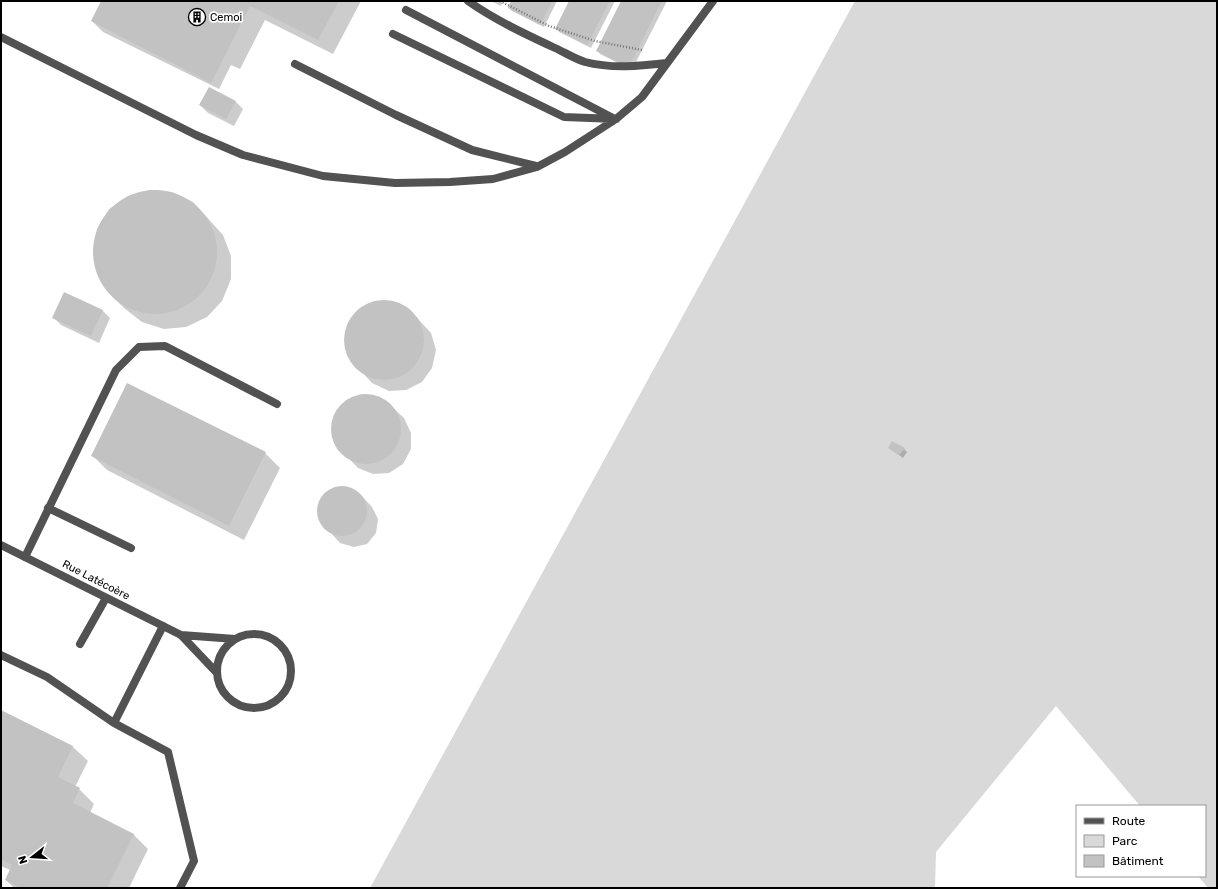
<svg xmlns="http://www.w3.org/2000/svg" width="1218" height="889" viewBox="0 0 1218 889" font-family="Rubik,sans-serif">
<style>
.green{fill:#d9d9d9}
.shadow{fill:#0003}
.building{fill:#c2c2c2}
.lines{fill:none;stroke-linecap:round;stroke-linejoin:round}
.path{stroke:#747474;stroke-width:2.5;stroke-dasharray:1 2;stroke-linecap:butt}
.lane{stroke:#525252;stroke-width:8}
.street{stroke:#525252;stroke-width:8}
.labels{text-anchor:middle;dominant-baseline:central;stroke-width:3.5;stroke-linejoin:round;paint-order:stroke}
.poi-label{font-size:11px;fill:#000;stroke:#fff;text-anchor:start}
.street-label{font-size:11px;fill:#000;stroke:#fff}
</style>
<rect width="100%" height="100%" fill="#fff"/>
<path class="green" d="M855,1H1217V888H1208L1198,876H1205V806H1140L1056,706L936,852L935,888H370Z"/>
<path class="shadow" d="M102,1H361L333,54L265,20L240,69L231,65L219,89L103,32L92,21Z
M491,1H503L501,6Z
M512,1H557L544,27L512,11L509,8Z
M570,1H615L591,48L559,32L556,28Z
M622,1H667L632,70L600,54L597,50Z
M236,102L243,109L234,126L208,113L200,105Z
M150,190L172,192L193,202L223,235L231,256V279L222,301L207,317L186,327L164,329L142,322L124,308L109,293L97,273L93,251L97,229L109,209L128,196Z
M65,293L103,311L110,318L99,343L61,325L54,318Z
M374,301H392L408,308L431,333L436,350L432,368L422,382L406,390L389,391L372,383L349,358L345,341L348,323L359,309Z
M362,394L379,397L392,407L404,418L411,433V449L403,464L389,473L373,474L358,468L335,444L332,428L336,412L347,400Z
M889,448L904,449L907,452L903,458Z
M265,453L280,468L244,540L107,470L92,455Z
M335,487L349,488L361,495L372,507L378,519L376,533L367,544L354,547L340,543L320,521L318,507L324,495Z
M1,711L73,747L88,761L75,787L79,789L94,804L90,813L133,834L148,849L129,888H14L6,880L10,870L1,866Z"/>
<path class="building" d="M101,1H339L318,40L250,6L211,83L91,21Z
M511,1H552L540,25L508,8Z
M569,1H610L587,45L555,29Z
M621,1H662L629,67L596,51Z
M209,87L236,101L226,119L199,105Z
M93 252a62 62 0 1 1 124 0a62 62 0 1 1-124 0Z
M64,292L103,310L91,336L52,318Z
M344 340a40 40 0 1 1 80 0a40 40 0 1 1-80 0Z
M127,383L266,452L229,526L91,456Z
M331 429a35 35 0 1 1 70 0a35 35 0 1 1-70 0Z
M892,441L905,448L899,455L888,448Z
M317 511a25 25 0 1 1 50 0a25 25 0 1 1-50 0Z
M1,710L73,746L58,777L80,788L73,803L134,834L107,888H21L5,880L12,865L1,859Z"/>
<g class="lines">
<path class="path" d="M500,1L549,26L595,41L642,50"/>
<path class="lane" d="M468,1C495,20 525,34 555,48C564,52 575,59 585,62C612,69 640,66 667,63
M406,10L613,118
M393,34L564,117L616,119
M1,37L196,135L243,155L323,176L395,183L450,182L493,179L537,167L565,152L616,119L642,97L713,1
M295,64L396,115L472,150L536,166
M48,508L131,548
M25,557L116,370L139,347L165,346L277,404
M80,644L106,598
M1,655L47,677L114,723L168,752L194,861L180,888
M114,723L163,626"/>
<path class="street" d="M1,545L181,635L217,673
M217 671a37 37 0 1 1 74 0a37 37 0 1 1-74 0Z
M181,635L235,639"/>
</g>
<defs>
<g id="building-ring" transform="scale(0.9)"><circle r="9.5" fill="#fff" stroke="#000" stroke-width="1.5"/><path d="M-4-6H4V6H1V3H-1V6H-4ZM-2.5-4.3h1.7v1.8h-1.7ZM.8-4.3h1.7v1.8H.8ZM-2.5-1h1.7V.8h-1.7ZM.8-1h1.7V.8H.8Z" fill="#000"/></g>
</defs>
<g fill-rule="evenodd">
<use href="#building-ring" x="197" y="17"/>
</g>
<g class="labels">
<g class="poi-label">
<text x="210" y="17">Cemoi</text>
</g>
<g class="street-label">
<text transform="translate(96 580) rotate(27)">Rue Latécoère</text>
</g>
</g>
<rect width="1218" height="889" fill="none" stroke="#000000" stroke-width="4"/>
<rect x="1076" y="805" width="130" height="72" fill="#ffffff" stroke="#999999"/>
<rect x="1084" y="818" width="20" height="6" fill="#525252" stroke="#999999"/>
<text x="1112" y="825" font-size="12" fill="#000000">Route</text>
<rect x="1084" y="835" width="20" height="12" fill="#d9d9d9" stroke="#999999"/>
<text x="1112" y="845" font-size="12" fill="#000000">Parc</text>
<rect x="1084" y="855" width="20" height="12" fill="#c2c2c2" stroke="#999999"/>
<text x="1112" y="865" font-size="12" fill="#000000">Bâtiment</text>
<g transform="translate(32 857) rotate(253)" stroke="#ffffff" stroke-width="3" paint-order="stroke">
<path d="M0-3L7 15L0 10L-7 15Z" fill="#000000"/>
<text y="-6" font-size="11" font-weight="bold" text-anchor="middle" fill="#000000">N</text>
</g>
</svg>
